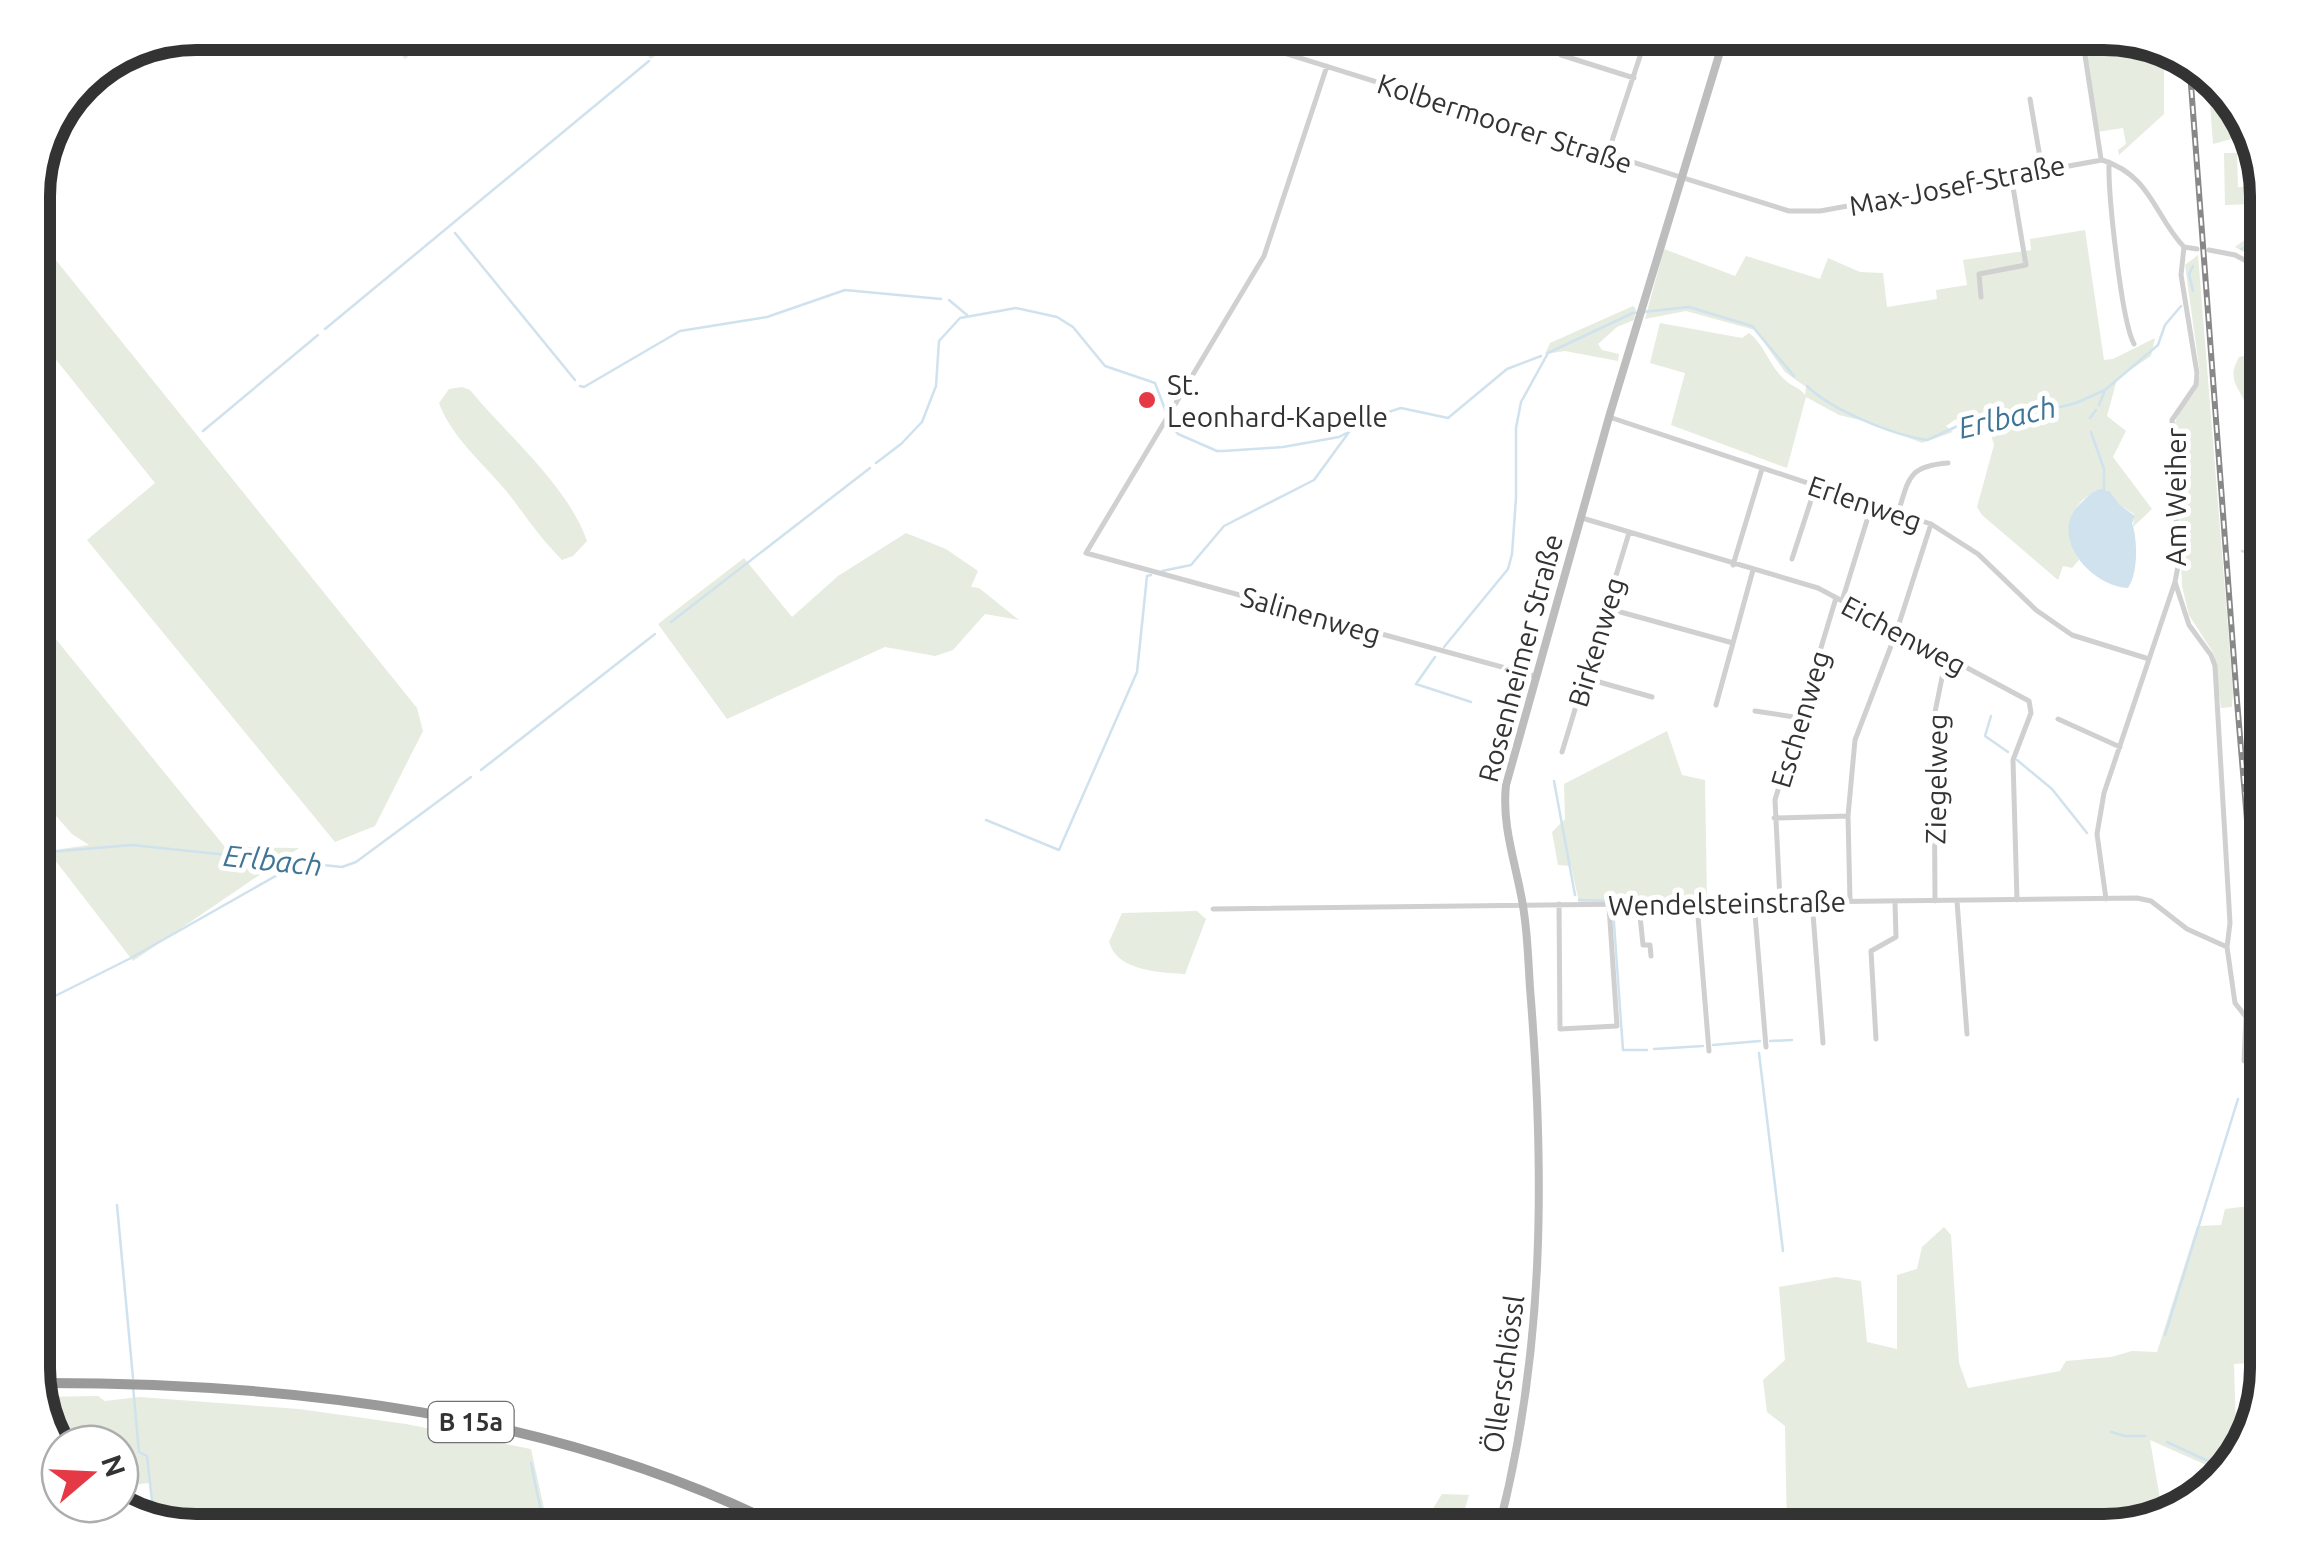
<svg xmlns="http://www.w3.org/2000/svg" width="2300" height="1564" viewBox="0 0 2300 1564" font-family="Ubuntu,sans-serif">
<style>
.green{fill:#e6ecdf}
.water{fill:#cfe2ee}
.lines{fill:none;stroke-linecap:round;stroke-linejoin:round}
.stream{stroke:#cfe2ee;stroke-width:2.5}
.street{stroke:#d0d0d0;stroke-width:5}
.secondary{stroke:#bdbdbd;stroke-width:8}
.highway{stroke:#9a9a9a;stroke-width:10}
.rail-casing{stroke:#888;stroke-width:6}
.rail{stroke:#fff;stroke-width:2.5;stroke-dasharray:8;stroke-linecap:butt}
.poi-dot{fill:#e63946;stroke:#fff;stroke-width:4}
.labels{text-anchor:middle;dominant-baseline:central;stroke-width:10;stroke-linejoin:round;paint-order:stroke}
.shield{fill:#fff;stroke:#707070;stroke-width:2.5}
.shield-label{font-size:25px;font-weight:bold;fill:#333}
.street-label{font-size:28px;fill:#333;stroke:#fff}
.poi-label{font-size:28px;fill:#333;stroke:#fff;text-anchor:start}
.water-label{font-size:30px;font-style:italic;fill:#3f7597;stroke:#fff}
.rim{fill:none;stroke:#333;stroke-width:12}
</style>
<rect width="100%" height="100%" fill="#fff"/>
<path class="green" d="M383,33H427L430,37L405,59Z
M627,33H684L651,59Z
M2083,33H2104L2161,50L2164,59V114L2119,155L2118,150L2126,144L2123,128L2097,132Z
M2208,76L2250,123L2253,133L2213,144Z
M2224,153H2237L2238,187H2252L2253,204L2225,205Z
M2267,223V265L2235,247Z
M2085,230L2104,360L2113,359L2155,338L2151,356L2117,379L2107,416L2126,431L2113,457L2152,509L2133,527L2134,514L2120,505L2107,490C2071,493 2061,531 2079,560L2072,568L2063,566L2058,580L1982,515L1977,507L1994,445L1990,431L1961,434L1956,419L1946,426L1953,432L1922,443L1872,423L1839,415L1806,397L1787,468L1671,425L1685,373L1650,363L1660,323L1742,338L1749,333C1765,345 1769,366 1785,380C1792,387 1798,386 1805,395L1806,387L1785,372L1755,330L1686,311L1645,319L1664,249L1735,276L1746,256L1820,279L1828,258L1860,272L1883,273L1887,307L1937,299L1936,290L1967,285L1963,260L2031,250L2030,239Z
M2198,255L2233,690L2232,707L2221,708L2214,654L2189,615L2182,586L2175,423C2182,401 2196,400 2200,374L2185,265Z
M55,259L417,708L423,731L375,826L335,842L87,540L155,483L33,331V279Z
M1633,306L1636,309L1634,320L1617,327L1598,344L1602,350L1619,354L1618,361L1565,351L1545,354L1550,343Z
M2267,351V432L2249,429C2248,421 2249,411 2246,404C2237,385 2227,379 2239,357Z
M462,387L470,390C507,435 568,486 587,541L573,556L562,560C541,539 525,515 507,492C483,463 452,438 439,403L449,389Z
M906,533L946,549L978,571L971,587L979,588L1019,620L985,614L953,650L935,656L885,647L727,719L658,624L744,558L792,617L838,576Z
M2245,554L2267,564V617L2252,612Z
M33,611L225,847L299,848L133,961L48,851L89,845L72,834L33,790Z
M1667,731L1682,775L1705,780L1707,899L1579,902L1571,866L1558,865L1552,832L1565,819L1564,784Z
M2267,799V946L2255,800Z
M1197,911L1206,919L1185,974C1160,972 1118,972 1109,942L1122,913Z
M2260,1023L2265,1102L2249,1058V1027Z
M2265,1204L2267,1362L2234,1364L2237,1461L2224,1473L2150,1440L2163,1517L2104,1531H1787L1785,1426L1767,1412L1763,1380L1785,1360L1779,1287L1836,1277L1861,1281L1867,1342L1897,1349V1275L1917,1269L1922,1247L1944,1227L1951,1235L1959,1363L1968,1388L2060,1371L2066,1361L2111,1357L2132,1351L2157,1352L2197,1226L2221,1225L2225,1209Z
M98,1396L105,1401L139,1397L299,1409L406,1424L531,1449L549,1531H196L153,1518L150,1483L120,1486V1444H60V1455L54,1449L39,1397Z
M1442,1494L1469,1495L1462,1519L1483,1526L1485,1531H1416L1417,1521L1432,1510Z"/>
<path class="water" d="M2101,489L2109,491L2120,505L2135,516L2132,523C2138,541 2138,573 2128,588C2089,586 2046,533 2082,502C2089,496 2090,492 2101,489Z"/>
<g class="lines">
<path class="stream" d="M455,233L575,380
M2241,249L2253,246L2267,233
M2193,266L2189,274L2193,291
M949,300L967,315
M325,329L649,61
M580,386L584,387L680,331L767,317L845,290L941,299
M1807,386C1831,410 1893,435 1927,440L1973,419L2048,410L2076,403L2105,390L2158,345L2165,325L2181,306
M2099,405L2104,393
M2090,418L2096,410
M1172,426L1178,434L1217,451H1224L1283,447L1339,437L1385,413L1401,408L1448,418L1507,369L1541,356
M203,431L318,335
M2091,432L2104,469V489
M876,463L901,444L922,422L936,386L939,341L960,318L1016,308L1057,317L1073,327L1105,366L1155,383L1166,412
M2242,551L2267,559
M1162,571L1191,565L1224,526L1314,480L1349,432
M671,622L870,468
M1444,647L1508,569L1512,554L1516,498V428L1521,402L1548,353L1633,313L1689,307L1752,326L1794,376
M1435,657L1416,684L1471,702
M1991,716L1985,736L2008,752
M2017,760L2052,789L2087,833
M481,770L655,634
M1554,781L1575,895
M986,820L1059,850L1137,672L1147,576L1151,575
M48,852L132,845L342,867L356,862L471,777
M33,854L36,853
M1579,900L1613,901
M1613,909L1623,1050H1647
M33,1007L131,958L302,861
M1770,1041L1792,1040
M1713,1045L1760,1041
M1654,1049L1703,1046
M1759,1053L1783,1251
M117,1205L133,1378
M2165,1335L2238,1099
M133,1386L139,1452L147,1456L154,1519
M2111,1432L2125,1436H2145
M2167,1442L2227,1470
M531,1463L545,1531"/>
<path class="street" d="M1217,32L1789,211H1820L2102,160C2151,175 2155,217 2184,247L2197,249
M1568,32L1561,55L1634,78
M1685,32L1722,44
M2084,49L2101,159
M1327,66L1264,256L1086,553L1535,676
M2030,99L2042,169
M1607,156L1648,32
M2109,162C2108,192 2121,320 2134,344
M2209,250L2235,255L2267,272
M1981,297L1979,274L2026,265L2011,175
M1609,417L1931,524L1978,554L2036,610L2072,635L2149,659
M1898,513C1909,478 1908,466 1948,463
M1582,518L1818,588L2029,701L2031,713L2013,760L2017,900
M1792,559L1816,485
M1733,565L1762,469
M2175,582L2189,625L2211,655L2215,666L2230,923L2227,947L2235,1003L2246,1017
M1842,601L1872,504
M1606,608L1733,643
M1585,678L1652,697
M1716,705L1753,570
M1755,711L1801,718
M2058,719L2120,747
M1562,752L1629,533
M1774,818L1848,816
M2106,899L2097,834L2104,793L2175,582L2178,566L2172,420L2196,385L2197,373L2181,275L2184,247
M1780,900L1775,800L1836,598
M1812,901L1823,1043
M1850,901L1848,816L1855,740L1896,633L1931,524
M1935,901L1934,717L1946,658
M1957,901L1967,1034
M1754,902L1766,1047
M1559,904L1560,1029L1617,1026L1609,906
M1697,904L1709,1051
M1639,906L1643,945H1650L1651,956
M1213,909L2137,898L2151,901L2187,929L2227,947
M2246,1017H2267
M1876,1039L1871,951L1896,937L1895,903
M2244,1061L2246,1017"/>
<path class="secondary" d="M1498,1531C1545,1352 1545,1172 1530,988C1528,955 1527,922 1520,890C1513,855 1502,822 1506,785L1609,417L1726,32"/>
<path class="highway" d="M34,1383C291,1382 559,1413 790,1531"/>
<g class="rail-casing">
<path id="rail" d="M2189,58L2237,701L2267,1058"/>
</g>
<use href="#rail" class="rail"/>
</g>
<circle class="poi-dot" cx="1147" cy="400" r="10"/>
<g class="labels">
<rect class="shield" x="428.5" y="1402" width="85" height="40" rx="8"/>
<g class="shield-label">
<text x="471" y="1422">B 15a</text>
</g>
<g class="street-label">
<text transform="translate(1505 123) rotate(18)">Kolbermoorer Straße</text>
<text transform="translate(1957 185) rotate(-11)">Max-Josef-Straße</text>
<text transform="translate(2175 497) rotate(-90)">Am Weiher</text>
<text transform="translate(1865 503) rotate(19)">Erlenweg</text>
<text transform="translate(1311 615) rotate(16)">Salinenweg</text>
<text transform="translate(1904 635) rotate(28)">Eichenweg</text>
<text transform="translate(1596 642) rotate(-73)">Birkenweg</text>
<text transform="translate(1520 658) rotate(-75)">Rosenheimer Straße</text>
<text transform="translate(1800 719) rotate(-73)">Eschenweg</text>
<text transform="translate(1936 779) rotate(-89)">Ziegelweg</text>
<text transform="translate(1727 903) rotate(-1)">Wendelsteinstraße</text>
<text transform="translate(1503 1374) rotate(-82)">Öllerschlössl</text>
</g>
<g class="poi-label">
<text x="1167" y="384">St.<tspan x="1167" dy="32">Leonhard-Kapelle</tspan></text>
</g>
<g class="water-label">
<text transform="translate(2007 417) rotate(-13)">Erlbach</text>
<text transform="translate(273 860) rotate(6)">Erlbach</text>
</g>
</g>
<path d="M0 0H2300V1564H0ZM196 50H2104A146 146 0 0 1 2250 196V1368A146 146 0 0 1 2104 1514H196A146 146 0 0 1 50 1368V196A146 146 0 0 1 196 50Z" fill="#fff" fill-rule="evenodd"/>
<path class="rim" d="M196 50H2104A146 146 0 0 1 2250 196V1368A146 146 0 0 1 2104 1514H196A146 146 0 0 1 50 1368V196A146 146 0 0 1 196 50Z"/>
<g transform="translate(90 1474) rotate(71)"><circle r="48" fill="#ffffff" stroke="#adadad" stroke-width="2.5"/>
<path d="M0-8L18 38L0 25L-18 38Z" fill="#e63946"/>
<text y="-15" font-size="28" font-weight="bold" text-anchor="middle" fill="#333333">N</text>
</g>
</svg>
